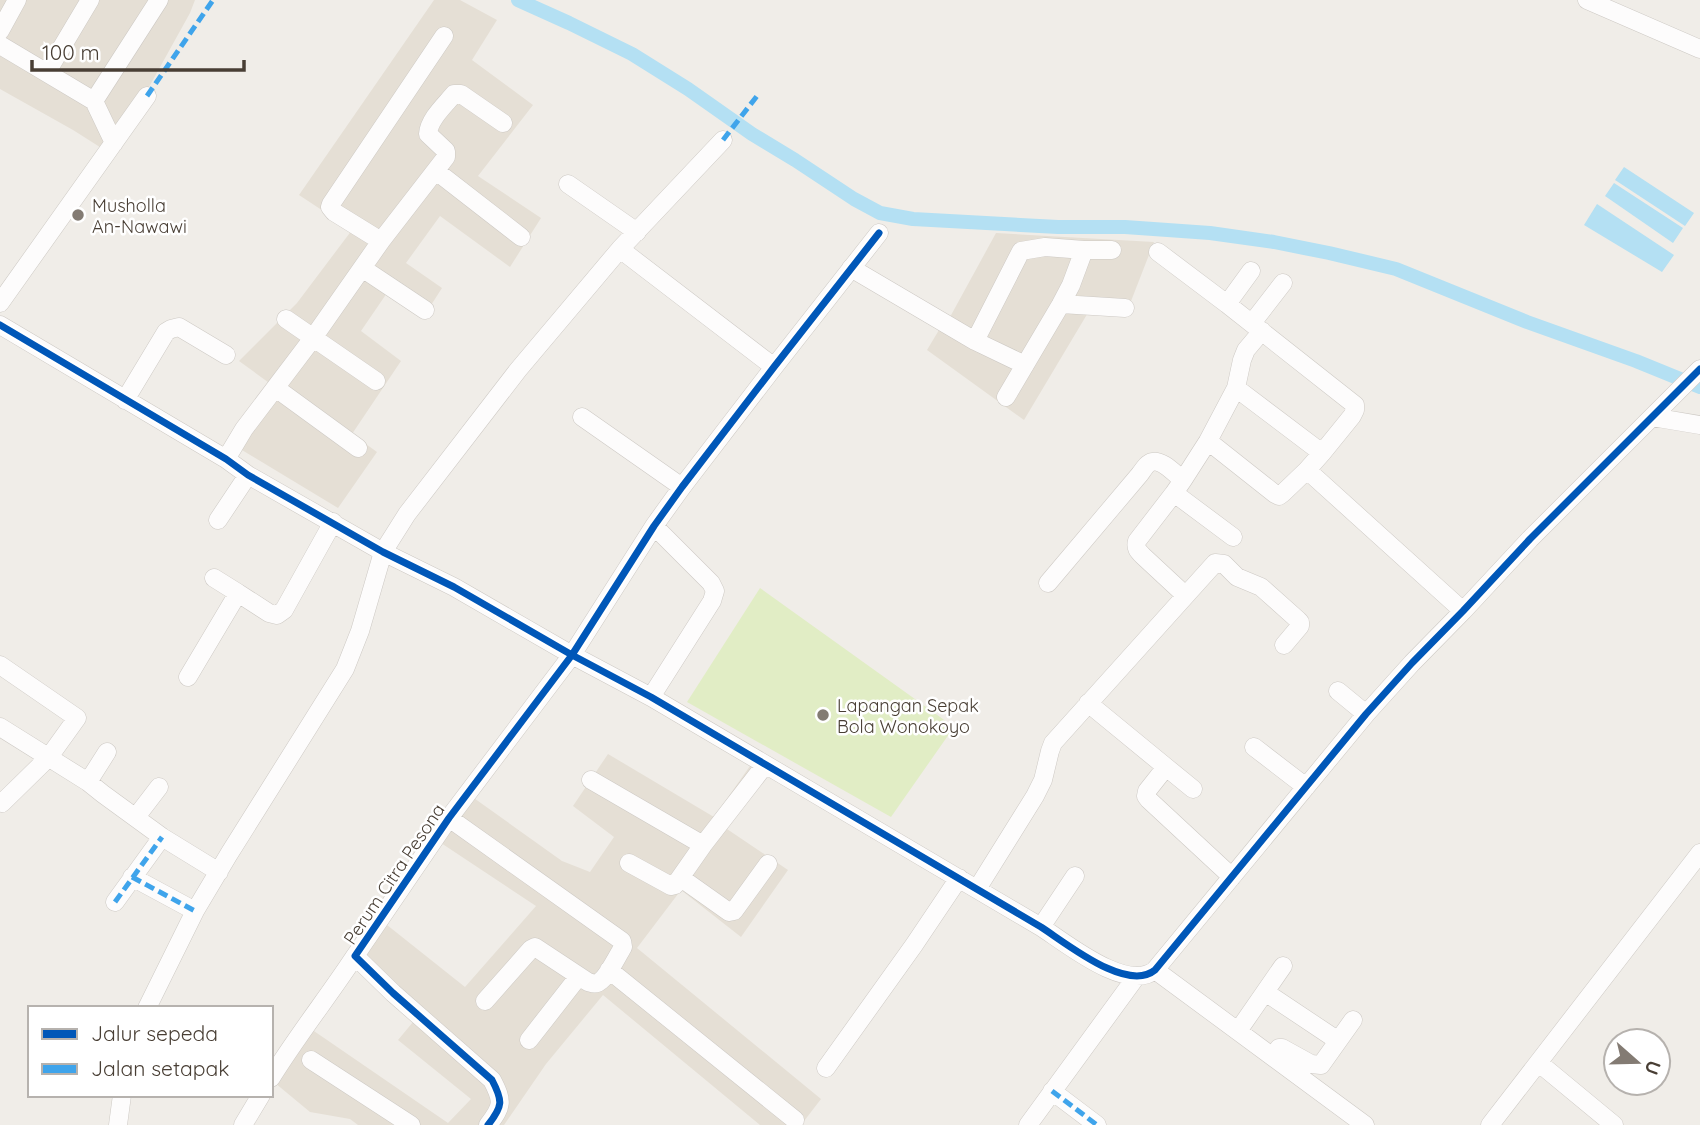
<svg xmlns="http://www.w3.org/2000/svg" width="1700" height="1125" viewBox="0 0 1700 1125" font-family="Quicksand,sans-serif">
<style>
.residential{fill:#e5dfd5}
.green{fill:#e1edc5}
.water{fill:#b4e0f3}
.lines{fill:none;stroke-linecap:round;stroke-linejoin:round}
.canal{stroke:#b4e0f3;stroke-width:14}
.minor-casing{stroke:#cdc9c4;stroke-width:19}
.minor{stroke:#fdfcfc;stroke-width:18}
.quiet{stroke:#3fa4eb;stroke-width:5;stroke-dasharray:10 5;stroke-linecap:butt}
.cycleway-casing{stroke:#fff;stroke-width:11}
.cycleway{stroke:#0057b8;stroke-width:7}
.poi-dot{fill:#837b73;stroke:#fff;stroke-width:2.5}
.labels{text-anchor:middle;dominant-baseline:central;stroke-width:5;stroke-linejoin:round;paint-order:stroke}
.poi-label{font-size:18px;fill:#483e34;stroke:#fff;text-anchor:start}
.street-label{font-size:18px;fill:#483e34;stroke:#fff}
</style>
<rect width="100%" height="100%" fill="#f0ede8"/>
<path class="residential" d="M0,0H195L190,13L149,87L103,149L73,130L0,89Z
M434,0H460L497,20L472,60L533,105L478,176L541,218L510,267L440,216L406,263L442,288L424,316L389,290L361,331L401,361L352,434L377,452L338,508L227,441L272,385L239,361L297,303L352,230L299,195Z
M996,233L1154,242L1126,314L1089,311L1024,420L927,350L939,330L851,277L950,317Z
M608,754L714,817L750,766L760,773L724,827L788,870L741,937L681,890L637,948L821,1099L801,1125H760L603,995L546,1064L504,1125H358L350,1119L310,1112L275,1083L311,1029L448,1123L471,1099L398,1040L418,1016L355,961L382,921L465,987L536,906L438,841L471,796L562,861L590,872L614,837L573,806Z"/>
<path class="green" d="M760,588L954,727L891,817L687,702Z"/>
<path class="water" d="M1624,167L1694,213L1685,226L1615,180Z
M1614,183L1683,228L1673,243L1605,196Z
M1597,204L1674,255L1662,272L1584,225Z"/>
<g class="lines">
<path class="canal" d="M518,0L569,23L632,54L688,89L752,134L795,160L854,199L880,213L913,219L1058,227H1125L1210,233L1274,242L1329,253L1396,269L1527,322L1636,361L1700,387"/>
<g class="minor-casing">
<path id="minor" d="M1587,0L1700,49
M0,31L17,0
M0,45L94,101L159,0
M47,72L90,0
M94,101L114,143
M436,171L521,237
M568,184L637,232
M381,241L334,212L330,207L331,204L444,36
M620,249L774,367
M1158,252L1227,304L1355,405V410L1352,416L1322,453L1307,470L1463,611
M362,268L425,310
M851,268L975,341L1025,365
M0,303L147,96
M1061,304L1071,285L1084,250H1112
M1227,304L1251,271
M286,319L376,381
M1252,323L1283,283
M0,325L226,459L248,475L383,552L454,587L572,655L651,697L1041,927C1066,943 1127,993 1155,970L1366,714L1412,663L1463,611L1530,539L1700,369
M1262,331L1246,350L1242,360L1236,388L1208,441L1275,494L1279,496L1283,493L1307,470
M975,341L1021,251L1045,247L1084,250
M1236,388L1322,453
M277,389L358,448
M1006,397L1061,304L1125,308
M125,400L166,332L171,329L179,327L226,355
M582,417L682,487
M1652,417L1700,425
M226,459L244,429L313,338L381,241L446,157V151L428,134C429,119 445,105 454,94H461L503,123
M1183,480L1208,441
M1174,493L1137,541C1135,548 1138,551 1143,556L1185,595
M218,520L248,475
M214,578L238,593
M1048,583L1140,474C1143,470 1147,463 1152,462C1162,459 1176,475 1183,480L1174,493L1233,537
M0,665L77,718L49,757L2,803L0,802
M188,677L238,593L269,613L277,615L284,610L333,522
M1338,691L1366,714
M651,697L712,601L715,591L711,583L654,526
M1088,703L1166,767L1147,791L1146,796L1149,800L1232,877
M0,727L88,782L103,794L162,837L219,872
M1254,747L1306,787
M1166,767L1193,789
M591,780L703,845
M88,782L107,752
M136,817L159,787
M449,818L622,941L623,947C618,955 607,978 599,982C595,985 592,983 588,982L535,947L531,949L485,1001
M629,863L671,886L675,885L703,845L765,765
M132,877L195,911
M681,878L729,912L734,911L768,864
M977,889L1035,796L1043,780L1050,751L1053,743L1215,563L1224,564L1237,577L1261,587L1298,620L1300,622V626L1284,645
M115,902L162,837
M1041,927L1075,876
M609,970L795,1120
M1155,970L1365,1125
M1265,992L1337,1040
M147,1008L195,911L229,854L345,669L360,631L383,552L407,514L518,370L620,249L723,140
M1238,1031L1283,966
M529,1040L579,976
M1273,1056L1279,1048H1282L1311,1064L1321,1065L1353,1020
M311,1060L411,1125
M1539,1063L1614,1125
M826,1068L914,945L959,878
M271,1078C297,1036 328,997 355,956
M1052,1091L1097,1125
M118,1125L122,1095
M243,1125L261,1095
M488,1125C503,1106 503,1101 492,1080L393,993L355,956L449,818L572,655L654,526L682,487L774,367L879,233
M1028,1125L1136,977
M1490,1125L1700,853"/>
</g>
<use href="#minor" class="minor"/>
<path class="quiet" d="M147,96L213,0
M723,140L757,96
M132,877L195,911
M115,902L162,837
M1052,1091L1097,1125"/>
<g class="cycleway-casing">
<path id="cycleway" d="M0,325L226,459L248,475L383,552L454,587L572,655L651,697L1041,927C1066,943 1127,993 1155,970L1366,714L1412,663L1463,611L1530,539L1700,369
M488,1125C503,1106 503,1101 492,1080L393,993L355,956L449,818L572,655L654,526L682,487L774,367L879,233"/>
</g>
<use href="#cycleway" class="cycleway"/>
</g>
<g class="poi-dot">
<circle cx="78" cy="215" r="7"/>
<circle cx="823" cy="715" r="7"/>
</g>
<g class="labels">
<g class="poi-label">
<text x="92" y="205">Musholla<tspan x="92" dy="21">An-Nawawi</tspan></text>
<text x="837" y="705">Lapangan Sepak<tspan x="837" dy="21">Bola Wonokoyo</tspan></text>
</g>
<g class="street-label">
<text transform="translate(394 874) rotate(-56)">Perum Citra Pesona</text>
</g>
</g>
<rect x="28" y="1006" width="245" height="91" fill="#ffffff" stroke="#b6b2ae" stroke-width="2"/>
<rect x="42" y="1029" width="35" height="10" fill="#0057b8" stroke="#b6b2ae" stroke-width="2"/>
<text x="91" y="1041" font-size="21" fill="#483e34">Jalur sepeda</text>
<rect x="42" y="1064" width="35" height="10" fill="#3fa4eb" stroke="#b6b2ae" stroke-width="2"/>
<text x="91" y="1076" font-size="21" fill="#483e34">Jalan setapak</text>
<g transform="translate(1637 1062) rotate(110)"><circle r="33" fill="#ffffff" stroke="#b6b2ae" stroke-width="2"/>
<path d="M0-5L12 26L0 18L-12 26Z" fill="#837b73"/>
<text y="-10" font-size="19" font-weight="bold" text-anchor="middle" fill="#483e34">U</text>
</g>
<path d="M32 60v10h212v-10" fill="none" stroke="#483e34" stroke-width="3.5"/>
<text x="42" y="60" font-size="21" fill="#483e34" stroke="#ffffff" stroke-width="5" paint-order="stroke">100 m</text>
</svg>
